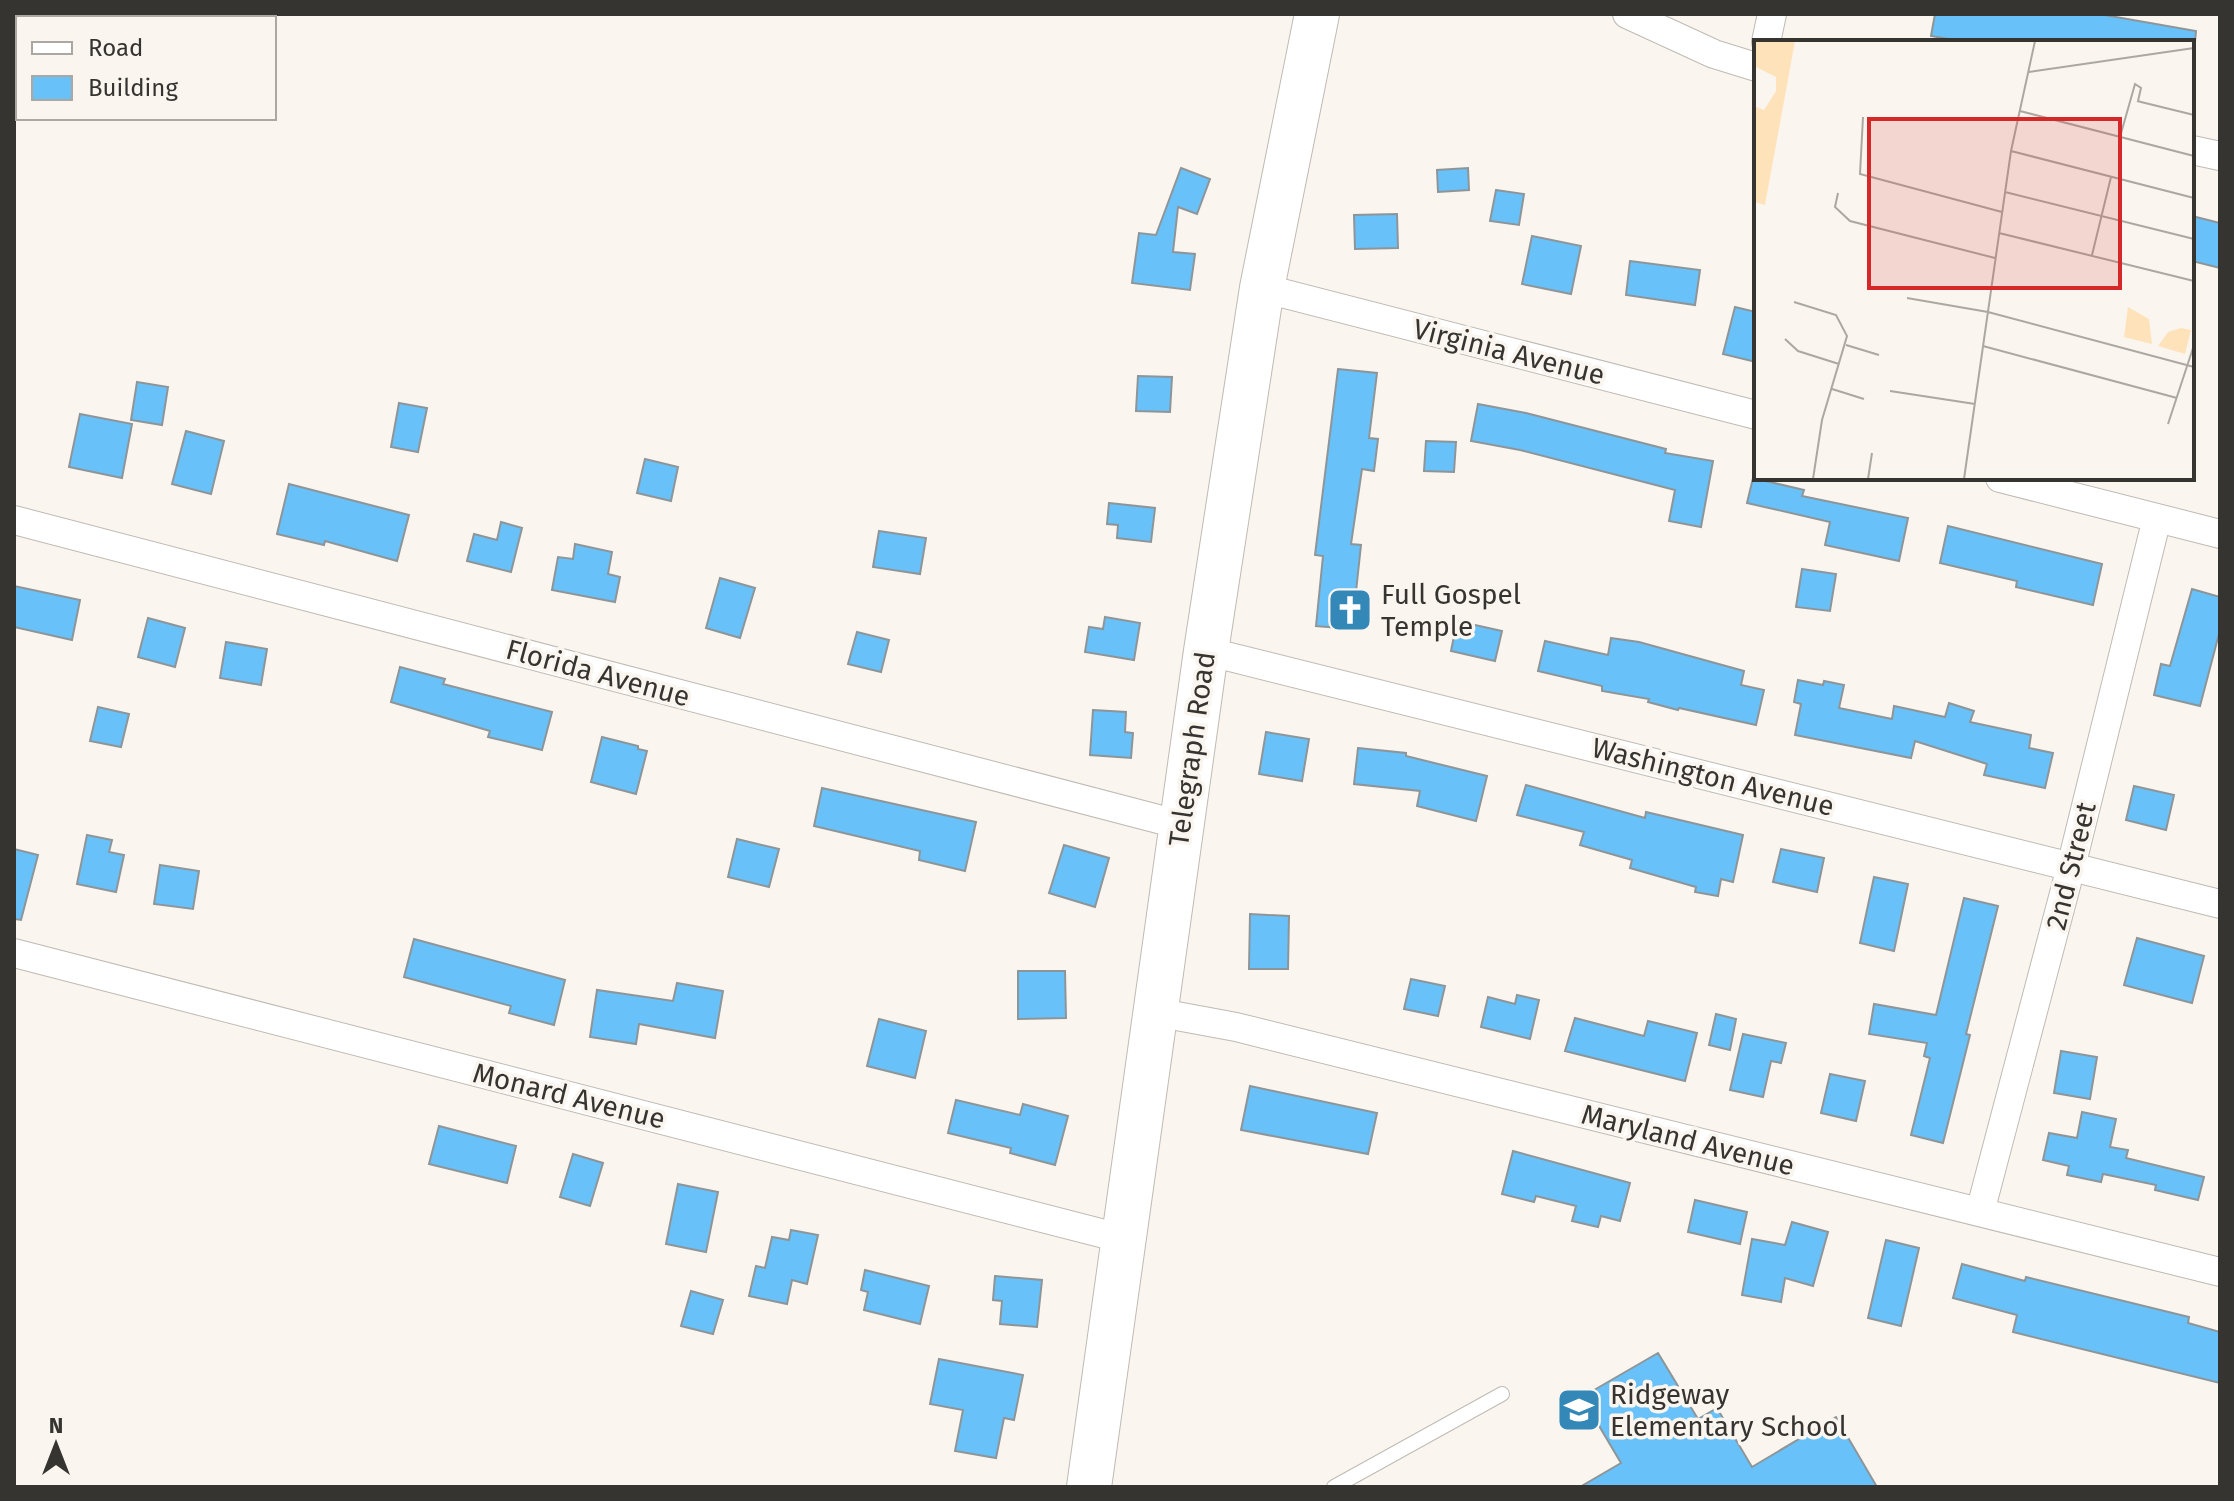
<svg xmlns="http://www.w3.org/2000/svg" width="2234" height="1501" viewBox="0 0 2234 1501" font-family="'Fira Sans',sans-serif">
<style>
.building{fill:#68c2f9;stroke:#8e9599;stroke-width:2}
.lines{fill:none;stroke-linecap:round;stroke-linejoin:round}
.lane-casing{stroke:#bfbbb4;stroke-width:16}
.street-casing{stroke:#bfbbb4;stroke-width:30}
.primary-casing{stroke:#bfbbb4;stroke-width:46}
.lane{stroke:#fff;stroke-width:14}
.street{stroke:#fff;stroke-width:28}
.primary{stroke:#fff;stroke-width:44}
.labels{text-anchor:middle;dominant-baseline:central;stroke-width:7;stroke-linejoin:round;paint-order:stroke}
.street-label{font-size:28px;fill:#353431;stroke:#faf5ee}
.poi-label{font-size:28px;fill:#353431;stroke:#faf5ee;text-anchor:start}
.inset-road{fill:none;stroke:#aba8a2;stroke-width:2}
.view{fill:#d62828;fill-opacity:0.15;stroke:#d62828;stroke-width:4}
.inset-edge{fill:none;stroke:#353431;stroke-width:4}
</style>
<rect width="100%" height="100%" fill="#faf5ee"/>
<path class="building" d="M1935,14H2099L2196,31L2195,42H1966L1931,36Z
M1181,168L1210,179L1197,214L1178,207L1173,252L1195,254L1190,290L1132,283L1139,233L1156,235Z
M1468,168L1469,190L1438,192L1437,170Z
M1496,190L1524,194L1519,225L1490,221Z
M1397,214L1398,248L1355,249L1354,215Z
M2192,216L2220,223V268L2192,261Z
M1532,236L1581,246L1571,294L1522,284Z
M1630,261L1700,270L1695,305L1626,295Z
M1735,307L1756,312V362L1723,354Z
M1338,369L1377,373L1369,438L1378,439L1374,471L1362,469L1351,544L1361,545L1352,629L1316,626L1323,556L1315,555Z
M1138,376L1172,377L1170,412L1136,411Z
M137,382L168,387L162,425L131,420Z
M399,403L427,408L418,452L391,447Z
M1478,404L1526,413L1666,449L1665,453L1713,461L1701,527L1669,521L1675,490L1520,450L1471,441Z
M80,414L132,424L122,478L69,467Z
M186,431L224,441L211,494L172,484Z
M1426,441L1456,442L1454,472L1424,471Z
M645,459L678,467L671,501L637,493Z
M1753,478L1804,490L1802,496L1908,518L1899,561L1825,545L1830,522L1747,503Z
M289,484L409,515L397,561L325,541L324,545L277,534Z
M1109,503L1155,508L1151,542L1117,538L1118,525L1107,524Z
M501,522L522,528L511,572L467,561L474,534L497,540Z
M1948,526L2102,564L2093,605L2016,587L2017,581L1940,563Z
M879,531L926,538L920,574L873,567Z
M575,544L612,552L608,574L620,577L615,602L552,590L558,557L573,559Z
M1802,569L1836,574L1830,611L1796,607Z
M720,578L755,588L740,638L706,628Z
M14,586L80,600L72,640L14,627Z
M2192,589L2220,597V630L2200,706L2154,695L2161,664L2170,666Z
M1105,617L1140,623L1134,660L1085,652L1089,627L1103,629Z
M148,618L185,628L175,667L138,657Z
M1457,621L1502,631L1495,661L1451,651Z
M857,632L889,640L881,672L848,664Z
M1611,638L1639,642L1744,671L1741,685L1764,690L1756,725L1679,708L1678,710L1648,702L1649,699L1602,691V686L1538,671L1545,641L1608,655Z
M226,642L267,649L261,685L220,678Z
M400,667L445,679L443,684L552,712L542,750L488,737L490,731L391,702Z
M1798,680L1823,685L1824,681L1844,685L1839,708L1892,719L1894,706L1945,717L1949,703L1974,711L1970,722L2031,735L2029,748L2053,753L2045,788L1984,775L1987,764L1915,741L1911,758L1795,735L1801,704L1794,702Z
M98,707L129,714L121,747L90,741Z
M1093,710L1126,712L1125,732L1133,733L1131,758L1090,755Z
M1266,732L1309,739L1302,781L1259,774Z
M602,737L638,746V749L647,751L636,794L591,782Z
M1358,748L1406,753V756L1487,776L1476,821L1417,806L1420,791L1354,784Z
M1526,785L1645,818L1646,812L1743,835L1733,882L1721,879L1718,896L1695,892L1696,887L1630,868L1632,860L1580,845L1584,832L1517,815Z
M2134,786L2174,795L2166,830L2126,820Z
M822,788L976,822L965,871L919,860L920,851L814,826Z
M87,835L112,840L109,852L124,855L116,892L77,884Z
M737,839L779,849L769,887L728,877Z
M1064,845L1109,858L1095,907L1049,893Z
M14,849L38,855L21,920L14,919Z
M1781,849L1824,858L1817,892L1773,882Z
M160,865L199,871L193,909L154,904Z
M1874,877L1908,884L1894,951L1860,943Z
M1964,898L1998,906L1966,1034L1970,1035L1943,1143L1911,1135L1930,1058L1924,1056L1927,1043L1869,1034L1874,1004L1936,1015Z
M1250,914L1289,916L1288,969H1249Z
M2137,938L2204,956L2192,1003L2124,985Z
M414,939L565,980L554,1025L509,1013L511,1006L404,977Z
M1018,971H1065L1066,1018L1018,1019Z
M1411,979L1445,986L1438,1016L1404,1009Z
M677,983L723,991L715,1038L639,1024L636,1044L590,1037L597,990L673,1001Z
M1517,995L1539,1000L1530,1039L1481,1027L1488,997L1515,1004Z
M1716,1014L1736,1019L1730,1050L1709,1045Z
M1575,1018L1644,1036L1648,1021L1697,1033L1685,1081L1565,1051Z
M879,1019L926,1031L915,1078L867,1066Z
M1743,1034L1786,1043L1781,1063L1771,1061L1763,1097L1730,1090Z
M2061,1051L2097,1057L2090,1099L2054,1093Z
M1830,1074L1865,1081L1856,1121L1821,1113Z
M1250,1086L1377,1113L1368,1154L1241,1130Z
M956,1100L1020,1115L1023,1104L1068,1116L1055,1165L1010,1153L1011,1148L948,1133Z
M2082,1112L2116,1119L2110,1147L2128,1150L2126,1158L2204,1177L2198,1200L2155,1190L2156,1185L2103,1174L2101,1182L2067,1175L2069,1166L2043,1160L2049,1133L2077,1138Z
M439,1126L516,1146L507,1183L429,1164Z
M1513,1151L1630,1183L1620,1221L1601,1216L1598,1227L1572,1221L1576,1206L1536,1196L1534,1202L1502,1194Z
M573,1154L603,1163L590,1206L560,1197Z
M678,1184L718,1192L706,1252L666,1244Z
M1695,1200L1747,1212L1740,1244L1688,1232Z
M1792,1222L1828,1232L1813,1286L1785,1278L1781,1302L1742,1295L1752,1239L1785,1245Z
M791,1230L818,1235L807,1284L792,1280L787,1304L749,1296L756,1266L765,1268L772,1237L789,1240Z
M1886,1240L1919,1248L1901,1326L1868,1318Z
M1962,1264L2025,1281L2026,1277L2189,1317L2188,1323L2220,1332V1383L2013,1332L2017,1315L1953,1298Z
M865,1270L929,1286L920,1324L864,1310L868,1292L861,1290Z
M995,1276L1042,1280L1037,1327L1000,1324L1002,1301L993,1300Z
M691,1291L723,1300L713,1334L681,1326Z
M1658,1353L1698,1419L1717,1408L1752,1467L1836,1417L1877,1487H1580L1621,1463L1582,1397Z
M939,1359L1023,1375L1014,1420L1004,1418L996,1458L955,1451L963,1410L930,1404Z"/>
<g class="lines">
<g class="lane-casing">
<path id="lane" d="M1334,1487L1502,1394"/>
</g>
<g class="street-casing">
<path id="street" d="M1627,14L1714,54L1756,67
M1766,42L1772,14
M2192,150L2220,156
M1262,288L1756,415
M2000,478L2220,534
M14,520L1181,825
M1206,651L2220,904
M14,953L1124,1239
M1155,1012L1236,1027L2220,1272
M1980,1212L2071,867L2157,518"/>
</g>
<g class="primary-casing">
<path id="primary" d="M1089,1487L1206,651L1262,288L1317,14"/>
</g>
<use href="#lane" class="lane"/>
<use href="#street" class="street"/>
<use href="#primary" class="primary"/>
</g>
<defs>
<g id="church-square" transform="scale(2.3)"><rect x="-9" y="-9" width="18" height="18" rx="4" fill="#3488b8" stroke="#faf5ee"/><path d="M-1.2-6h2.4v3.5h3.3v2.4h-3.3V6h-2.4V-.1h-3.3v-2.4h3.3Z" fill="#fff"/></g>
<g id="school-square" transform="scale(2.3)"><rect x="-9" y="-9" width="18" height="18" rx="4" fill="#3488b8" stroke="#faf5ee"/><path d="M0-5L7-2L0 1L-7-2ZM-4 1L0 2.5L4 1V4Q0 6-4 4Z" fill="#fff"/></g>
</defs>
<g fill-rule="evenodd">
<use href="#church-square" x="1350" y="610"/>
<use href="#school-square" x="1579" y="1410"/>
</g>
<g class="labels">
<g class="street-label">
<text transform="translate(1509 352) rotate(14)">Virginia Avenue</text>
<text transform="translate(598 673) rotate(15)">Florida Avenue</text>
<text transform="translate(1192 749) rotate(-82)">Telegraph Road</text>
<text transform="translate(1713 777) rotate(14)">Washington Avenue</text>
<text transform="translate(2071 866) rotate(-76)">2nd Street</text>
<text transform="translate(569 1096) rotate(14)">Monard Avenue</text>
<text transform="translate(1688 1140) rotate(14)">Maryland Avenue</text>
</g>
<g class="poi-label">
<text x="1381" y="594">Full Gospel<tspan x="1381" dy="32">Temple</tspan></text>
<text x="1610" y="1394">Ridgeway<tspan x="1610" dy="32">Elementary School</tspan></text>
</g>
</g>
<g transform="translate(1754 40)">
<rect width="440" height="440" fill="#faf5ee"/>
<path d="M41,1L11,165L0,162V66L10,70L22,51V37L0,26V2ZM374,267L395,279L398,304L370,297ZM427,288L437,290L431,314L404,306L414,292Z" fill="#fee3ba"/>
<path class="inset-road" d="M275,32L440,8M383,61L440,75M266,71L440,116M109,77L106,134L248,172M366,97L381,44L387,48L384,61M257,111L440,158M251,152L440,199M84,153L81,167L96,181L241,218M245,193L440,241M338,215L357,137M153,258L234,272L440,327M40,262L82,275L93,296L68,380L59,439M31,299L44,311L85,324M92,305L125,315M229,306L423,358M78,349L110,359M136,351L221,364M414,384L440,305M114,439L118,413M210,439L257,111L281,1"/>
<path class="view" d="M115,79H366V248H115Z"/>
<rect width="440" height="440" class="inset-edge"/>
</g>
<rect width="2234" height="1501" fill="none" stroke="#353431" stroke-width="32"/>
<rect x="16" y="16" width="260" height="104" fill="#faf5ee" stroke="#aba8a2" stroke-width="2"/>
<rect x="32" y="42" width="40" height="12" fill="#ffffff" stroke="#aba8a2" stroke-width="2"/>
<text x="88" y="56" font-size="24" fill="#353431">Road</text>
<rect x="32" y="76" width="40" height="24" fill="#68c2f9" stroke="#aba8a2" stroke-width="2"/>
<text x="88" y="96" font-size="24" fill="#353431">Building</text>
<g transform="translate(56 1445)" stroke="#faf5ee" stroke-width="6" paint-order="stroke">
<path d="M0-6L14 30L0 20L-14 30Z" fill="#353431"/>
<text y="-12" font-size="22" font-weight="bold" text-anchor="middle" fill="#353431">N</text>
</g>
</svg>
